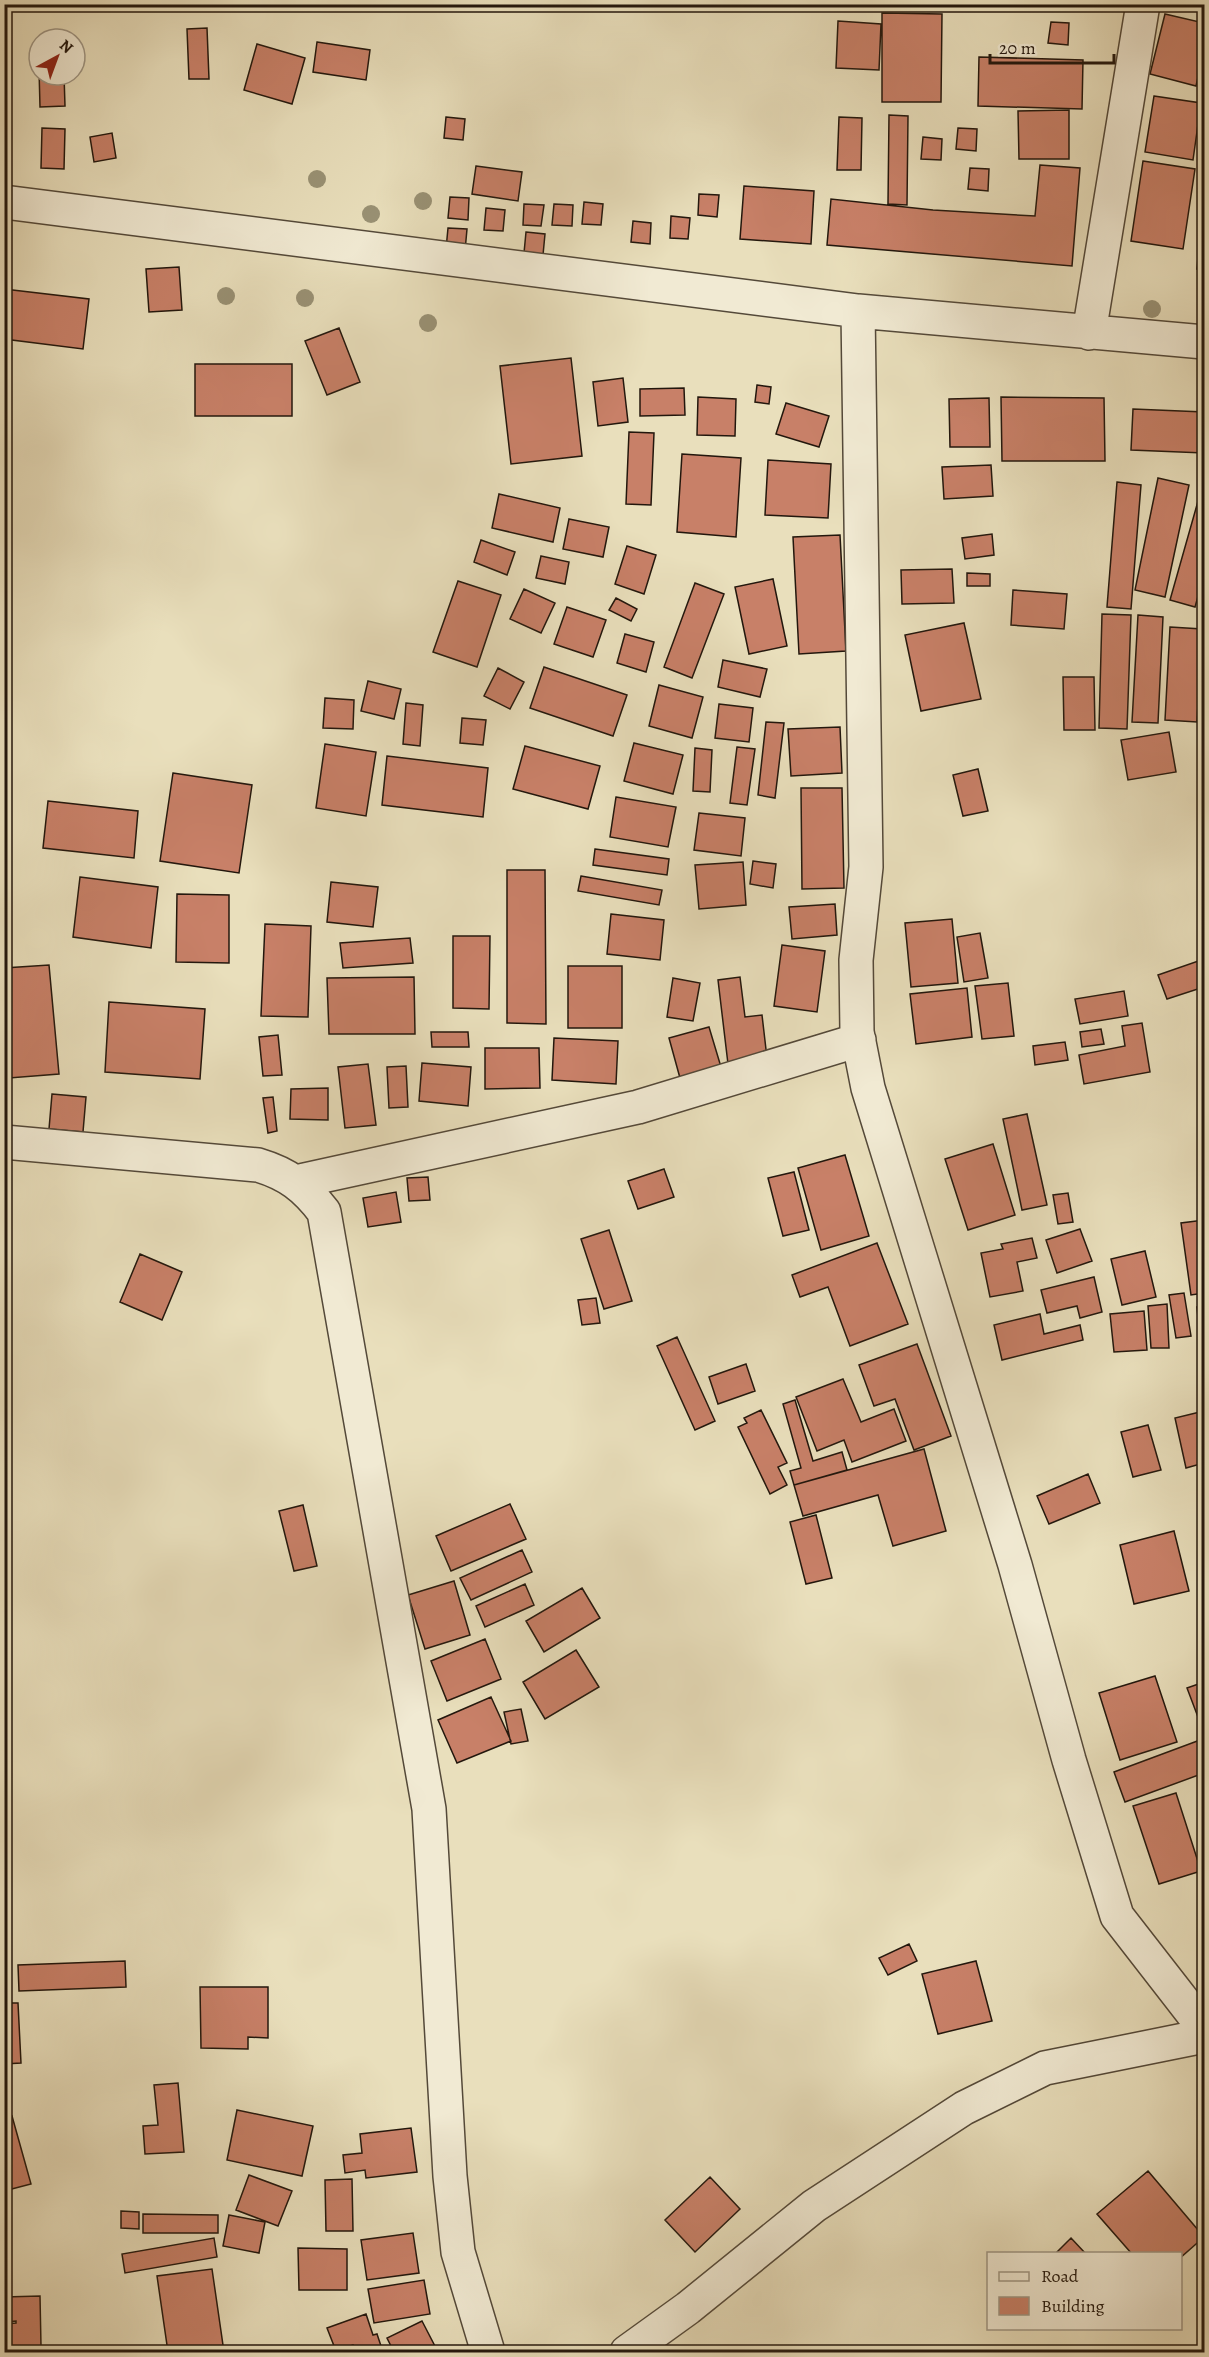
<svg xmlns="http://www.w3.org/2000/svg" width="1209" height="2357" viewBox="0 0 1209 2357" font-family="Alegreya,serif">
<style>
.building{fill:#c88068;stroke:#23170d;stroke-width:1.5}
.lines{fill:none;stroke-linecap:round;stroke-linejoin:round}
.minor-casing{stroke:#544939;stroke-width:36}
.minor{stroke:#f1ead3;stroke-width:33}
.tree{fill:#999174}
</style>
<rect width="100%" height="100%" fill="#e9dfbc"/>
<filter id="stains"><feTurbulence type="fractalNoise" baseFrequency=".00333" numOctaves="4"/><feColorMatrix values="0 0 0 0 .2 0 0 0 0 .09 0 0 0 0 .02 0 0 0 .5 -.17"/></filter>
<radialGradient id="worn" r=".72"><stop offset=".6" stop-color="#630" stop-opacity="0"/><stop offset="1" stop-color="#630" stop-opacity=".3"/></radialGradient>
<path class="building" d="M723,4H774V8L723,10Z
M1204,4V12L1168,5V4Z
M882,13L942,14L941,102H882Z
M1165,14L1204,23V51L1196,86L1150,74Z
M838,21L881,24L879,70L836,68Z
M1051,22L1069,23L1068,45L1048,43Z
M207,28L209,79H189L187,29Z
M317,42L370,50L366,80L313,72Z
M4,44H9L10,82H4Z
M257,44L305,58L292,104L244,90Z
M979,57L1083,60L1082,109L978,106Z
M39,69V75H64L65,106L40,107Z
M1154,96L1201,103L1193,160L1145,152Z
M1069,110V159H1019L1018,111Z
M889,115L908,116L907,205L888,204Z
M446,117L465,119L463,140L444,138Z
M839,117L862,118L861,170H837Z
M42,128L65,129L64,169L41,168Z
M958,128L977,129L976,151L956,149Z
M112,133L116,158L94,162L90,137Z
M923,137L942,139L941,160L921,159Z
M1143,161L1195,169L1183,249L1131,241Z
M1040,165L1080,168L1072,266L827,245L831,199L933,210L1035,216Z
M476,166L522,172L518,201L472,194Z
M970,168L989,169L988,191L968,189Z
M744,186L814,191L811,244L740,239Z
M699,194L719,195L717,217L698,215Z
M450,197L469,198L468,220L448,218Z
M584,202L603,204L601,225L582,224Z
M524,204L544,205L541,226L523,225Z
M554,204L573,205L572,226L552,225Z
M486,208L505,210L503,231L484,230Z
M671,216L690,218L688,239L670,238Z
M633,221L651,223L650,244L631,242Z
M1201,225H1204V269H1197Z
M448,228L467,229L465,251L446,249Z
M526,232L545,234L543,255L524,253Z
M179,267L182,310L149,312L146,269Z
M4,289L89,299L83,349L4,339Z
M339,328L360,382L327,395L305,341Z
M571,358L582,456L511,464L500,366Z
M195,364H292V416H195Z
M623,378L628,422L598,426L593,382Z
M757,385L771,387L769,404L755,402Z
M684,388L685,415L640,416V389Z
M698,397L736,399L735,436L697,435Z
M1001,397L1104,398L1105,461H1002Z
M989,398L990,447H950L949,399Z
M786,403L829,416L819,447L776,434Z
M1133,409L1204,412V453L1131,450Z
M629,432L654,433L651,505L626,504Z
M682,454L741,458L736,537L677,532Z
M768,460L831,464L828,518L765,515Z
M991,465L993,496L944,499L942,467Z
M1158,478L1189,485L1165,597L1135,590Z
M1204,480V575L1195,607L1170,600Z
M1117,482L1141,485L1131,609L1107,607Z
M499,494L560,508L553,542L492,528Z
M569,519L609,527L603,557L563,549Z
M992,534L994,555L965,559L962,538Z
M840,535L846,651L799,654L793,537Z
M481,540L515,552L507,575L474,562Z
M627,546L656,555L644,594L615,584Z
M541,556L569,562L565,584L536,578Z
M952,569L954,603L902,604L901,570Z
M967,573L990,574V586H967Z
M773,579L787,646L749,654L735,587Z
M458,581L501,595L477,667L433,652Z
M695,583L724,594L692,678L664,667Z
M524,589L555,603L541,633L510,619Z
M1013,590L1067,594L1064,629L1011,625Z
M616,598L637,609L631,621L609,610Z
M567,607L606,620L593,657L554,644Z
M1102,614L1131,615L1127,729L1099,728Z
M1138,615L1163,617L1158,723L1132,722Z
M964,623L981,699L921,711L905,635Z
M1170,627L1202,629L1197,722L1165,720Z
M625,634L654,642L646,672L617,663Z
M723,660L767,669L760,697L718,687Z
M544,667L627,695L613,736L530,708Z
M498,668L524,682L510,709L484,696Z
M1063,677H1094L1095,730H1064Z
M368,681L401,689L394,719L361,711Z
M659,685L703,697L692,738L649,726Z
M325,698L354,700L353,729L323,728Z
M406,703L423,705L420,746L403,744Z
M719,704L753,708L749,742L715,738Z
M462,718L486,720L483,745L460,743Z
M766,722L784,723L775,798L758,795Z
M840,727L842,773L791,776L788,729Z
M1169,732L1176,772L1128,780L1121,740Z
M634,743L683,755L673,794L624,781Z
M325,744L376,752L366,816L316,808Z
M525,746L600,766L588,809L513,789Z
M737,747L755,749L747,805L730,803Z
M695,748L712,750L710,792L693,791Z
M387,756L488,768L483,817L382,805Z
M978,769L988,811L963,816L953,775Z
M173,773L252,785L239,873L160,861Z
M801,788H842L844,888L802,889Z
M616,797L676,807L668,847L610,837Z
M48,801L138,811L134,858L43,848Z
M699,813L745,818L741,856L694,850Z
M595,849L669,859L667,875L593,865Z
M753,861L776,864L773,888L750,884Z
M743,862L746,905L699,909L695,865Z
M507,870H545L546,1024L507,1023Z
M581,876L662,890L659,905L578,891Z
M80,877L158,887L151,948L73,937Z
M331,882L378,887L373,927L327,922Z
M177,894L229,895V963L176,962Z
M835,904L837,935L792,939L789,907Z
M611,914L664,920L660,960L607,954Z
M952,919L958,983L911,987L905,923Z
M265,924L311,926L308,1017L261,1016Z
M980,933L988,978L964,982L957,937Z
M453,936H490L489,1009L453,1008Z
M410,938L413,963L343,968L340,943Z
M782,945L825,951L817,1012L774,1006Z
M1204,959V987L1167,999L1158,975Z
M49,965L59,1074L9,1078L4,1030V968Z
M568,966H622V1028H568Z
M414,977L415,1034H329L327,978Z
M740,977L745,1017L762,1015L767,1058L728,1064L718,980Z
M673,978L700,983L693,1021L667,1017Z
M1008,983L1014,1036L982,1039L975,986Z
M967,988L972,1037L916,1044L910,994Z
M1124,991L1128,1016L1080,1024L1075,999Z
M109,1002L205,1009L200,1079L105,1072Z
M1142,1023L1150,1072L1084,1084L1079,1055L1125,1046L1122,1026Z
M709,1027L721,1067L680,1078L669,1038Z
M1101,1029L1104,1044L1082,1047L1080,1032Z
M431,1032H468L469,1047H432Z
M278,1035L282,1075L263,1076L259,1037Z
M554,1038L618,1041L616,1084L552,1080Z
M1065,1042L1068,1060L1035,1065L1033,1046Z
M485,1048H539L540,1088L485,1089Z
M422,1063L471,1067L468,1106L419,1101Z
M368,1064L376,1125L345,1128L338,1067Z
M406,1066L408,1107L389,1108L387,1067Z
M328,1088V1120L290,1119L291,1089Z
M52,1094L86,1097L83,1132L49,1129Z
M273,1097L277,1131L268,1133L263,1098Z
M4,1098H10L9,1119L4,1118Z
M1027,1114L1047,1205L1022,1210L1003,1119Z
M993,1144L1015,1215L968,1230L945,1159Z
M845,1155L869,1236L821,1250L798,1168Z
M664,1169L674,1197L638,1209L628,1181Z
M794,1172L809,1230L783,1236L768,1178Z
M428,1177L430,1200L409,1201L407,1178Z
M396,1192L401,1222L368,1227L363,1198Z
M1068,1193L1073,1222L1058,1224L1053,1195Z
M1204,1220V1293L1191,1295L1181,1223Z
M1080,1229L1092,1261L1057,1273L1046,1240Z
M609,1230L632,1301L604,1309L581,1239Z
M1032,1238L1037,1258L1017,1262L1023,1291L990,1297L981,1253L1003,1249L1001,1244Z
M877,1243L908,1324L850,1346L828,1287L800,1297L792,1275Z
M1145,1251L1156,1297L1122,1305L1111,1259Z
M140,1254L182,1272L162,1320L120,1302Z
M1094,1277L1102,1312L1080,1318L1077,1306L1047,1313L1041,1290Z
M1184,1293L1191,1336L1176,1338L1169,1295Z
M596,1298L600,1323L582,1325L578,1300Z
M1167,1304L1169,1348H1151L1148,1306Z
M1197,1307H1204V1349H1201Z
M1144,1311L1147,1350L1114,1352L1110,1314Z
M1040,1314L1044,1334L1080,1325L1083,1340L1002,1360L994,1325Z
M677,1337L715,1421L695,1430L657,1346Z
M917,1344L951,1436L914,1450L895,1399L874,1406L859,1365Z
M746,1364L755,1391L718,1404L709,1377Z
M843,1379L861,1422L894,1409L906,1441L852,1462L844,1440L817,1451L796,1397Z
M795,1400L813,1461L842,1452L847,1470L794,1485L790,1471L801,1468L783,1404Z
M761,1410L787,1463L778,1467L787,1485L770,1494L738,1427L747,1423L744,1418Z
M1204,1411V1463L1186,1468L1175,1418Z
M1148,1425L1161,1470L1133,1477L1121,1432Z
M924,1449L946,1531L893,1546L878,1495L803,1516L794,1485Z
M1088,1474L1100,1503L1049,1524L1037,1496Z
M510,1504L526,1539L451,1571L436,1536Z
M303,1505L317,1566L294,1571L279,1511Z
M816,1515L832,1578L806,1584L790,1522Z
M1174,1531L1189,1591L1134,1604L1120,1545Z
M522,1550L532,1572L471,1600L460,1578Z
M454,1581L470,1635L425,1649L408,1595Z
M525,1584L534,1605L485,1627L476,1606Z
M582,1588L600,1618L544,1652L526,1621Z
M485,1639L501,1679L447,1701L431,1661Z
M576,1650L599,1687L545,1719L523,1682Z
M1155,1676L1177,1742L1120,1760L1099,1693Z
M1204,1682V1733L1187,1688Z
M491,1697L511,1741L457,1763L438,1720Z
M521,1709L528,1741L511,1744L504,1712Z
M1200,1740L1204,1752V1773L1125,1802L1114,1772Z
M1176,1793L1201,1871L1159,1884L1133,1806Z
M909,1944L917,1961L888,1975L879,1958Z
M125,1961L126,1987L19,1991L18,1965Z
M976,1961L992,2021L938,2034L922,1974Z
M200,1987H268V2038L248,2037V2049L201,2048Z
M4,2003H18L21,2063L4,2064Z
M178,2083L184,2152L145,2154L143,2126L158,2125L154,2085Z
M237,2110L313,2126L302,2176L227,2160Z
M12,2116L31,2184L4,2191V2118Z
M411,2128L417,2172L366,2178L365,2170L345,2173L343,2155L362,2153L360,2134Z
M1148,2171L1204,2237L1180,2258V2254H1132L1097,2214Z
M249,2175L292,2191L278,2226L236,2210Z
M710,2177L740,2209L695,2252L665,2220Z
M352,2179L353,2231H326L325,2180Z
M121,2211L139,2212V2229L121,2228Z
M143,2214L218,2215V2233H143Z
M229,2215L265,2222L259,2253L223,2246Z
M413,2233L419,2273L367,2280L361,2240Z
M214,2238L217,2257L125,2273L122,2254Z
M1071,2238L1086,2254H1055Z
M298,2248L347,2249V2290H299Z
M212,2269L224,2352H168L157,2276Z
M424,2280L430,2314L374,2323L368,2289Z
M40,2296L41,2346L4,2347V2324L16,2323V2321L4,2322V2297Z
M366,2314L373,2335L377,2334L382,2349L372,2352H356L353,2345L336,2351L327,2328Z
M422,2321L438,2352H394L387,2338Z"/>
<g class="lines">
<g class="minor-casing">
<path id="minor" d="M4,202L858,311L1204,342
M858,311L866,867L856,960L857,1032L868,1088L1015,1565L1069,1760L1117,1916L1204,2028
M1089,333L1143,4
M4,1142L258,1165C288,1174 305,1187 324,1212L429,1809L450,2176L458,2252L488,2352
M295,1182L638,1107L859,1040
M627,2352L688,2308L814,2206L964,2108L1045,2068L1204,2036"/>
</g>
<use href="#minor" class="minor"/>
</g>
<g class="tree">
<circle cx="317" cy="179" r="9"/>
<circle cx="423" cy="201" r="9"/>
<circle cx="371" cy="214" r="9"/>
<circle cx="226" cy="296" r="9"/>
<circle cx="305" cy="298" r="9"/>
<circle cx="1152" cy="309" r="9"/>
<circle cx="428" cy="323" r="9"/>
</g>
<rect width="1209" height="2357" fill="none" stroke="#e9dfbc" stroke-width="24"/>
<rect x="6" y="6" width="1197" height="2345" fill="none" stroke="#23170d" stroke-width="3"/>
<rect x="12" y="12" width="1185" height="2333" fill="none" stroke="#23170d" stroke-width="1.5"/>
<rect x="987" y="2252" width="195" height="78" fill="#f1ead3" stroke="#9f9684" stroke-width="1.5"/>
<rect x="999" y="2272" width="30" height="9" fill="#f1ead3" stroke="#9f9684" stroke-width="1.5"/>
<text x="1041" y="2282" font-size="18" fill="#23170d">Road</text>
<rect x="999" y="2297" width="30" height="18" fill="#c88068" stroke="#9f9684" stroke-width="1.5"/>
<text x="1041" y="2312" font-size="18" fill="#23170d">Building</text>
<g transform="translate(57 57) rotate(41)"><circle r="28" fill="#f1ead3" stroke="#9f9684" stroke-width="1.5"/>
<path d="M0-4.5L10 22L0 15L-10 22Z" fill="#8f2418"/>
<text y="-9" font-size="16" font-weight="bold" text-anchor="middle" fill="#23170d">N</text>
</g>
<path d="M990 54v9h124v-9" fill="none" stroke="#23170d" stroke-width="3"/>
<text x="999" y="54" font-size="18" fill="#23170d" stroke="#f1ead3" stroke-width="4.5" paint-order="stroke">20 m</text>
<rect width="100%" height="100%" filter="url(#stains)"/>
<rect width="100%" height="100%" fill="url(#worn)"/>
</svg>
